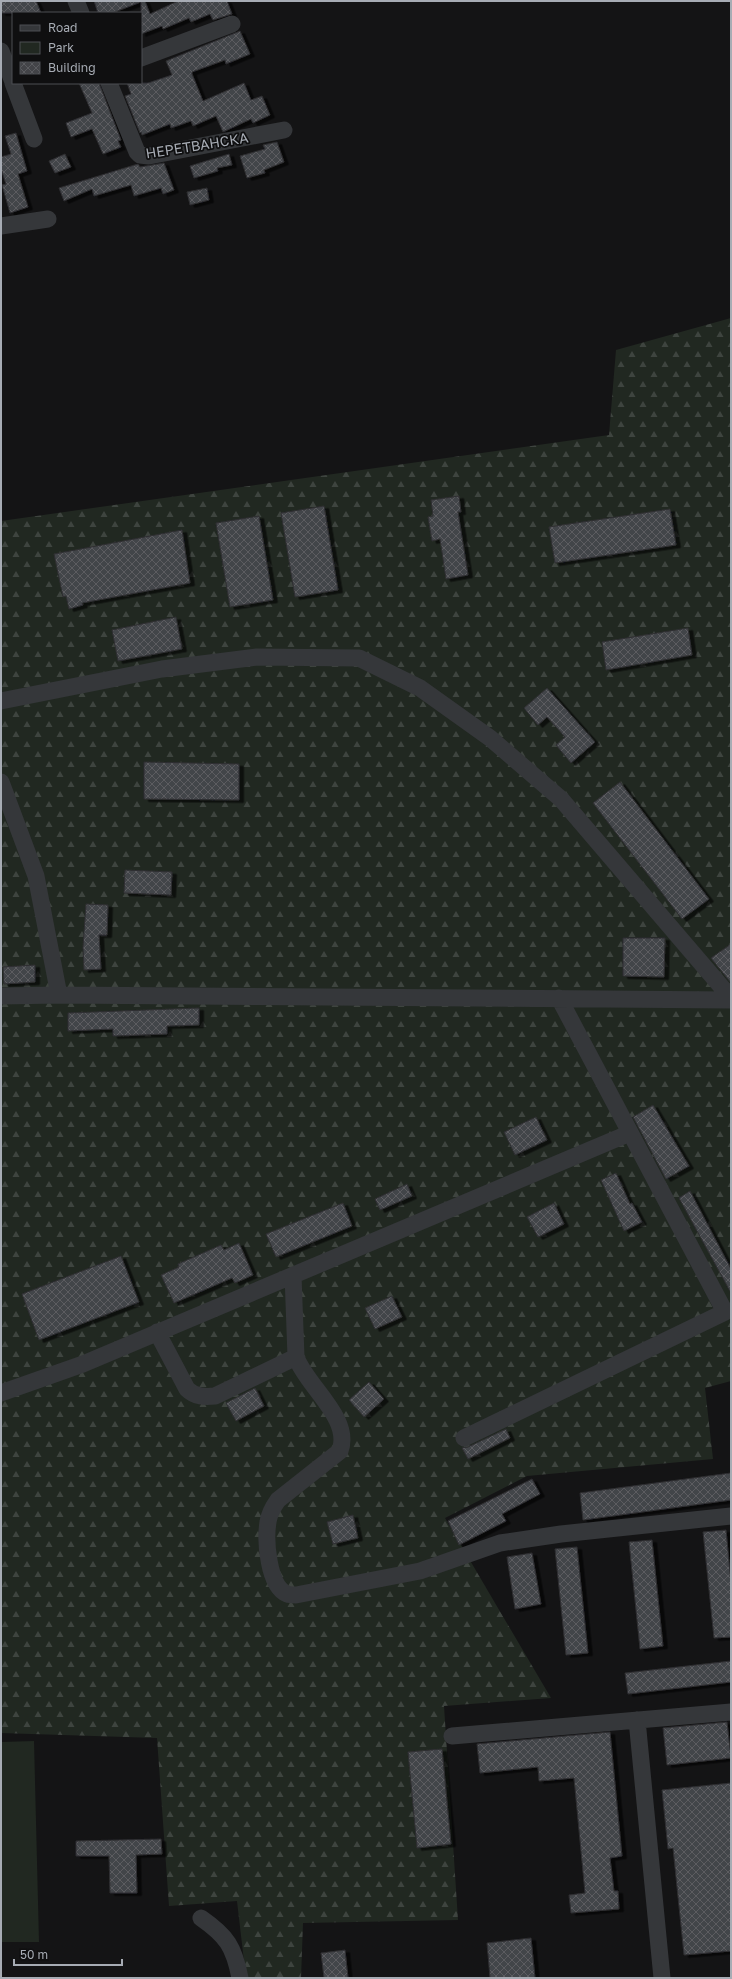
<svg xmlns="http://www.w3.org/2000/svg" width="732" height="1979" viewBox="0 0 732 1979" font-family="'Golos Text',sans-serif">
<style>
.green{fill:#212821}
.forest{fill:url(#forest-firs)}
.building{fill:url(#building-cross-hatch);stroke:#2e2e31;filter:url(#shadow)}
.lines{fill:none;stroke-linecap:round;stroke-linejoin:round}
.minor{stroke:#35373a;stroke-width:17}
.labels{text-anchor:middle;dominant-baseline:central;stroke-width:3.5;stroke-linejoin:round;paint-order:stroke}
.street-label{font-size:14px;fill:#a7acb4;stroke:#0f0f10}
</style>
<defs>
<pattern id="forest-firs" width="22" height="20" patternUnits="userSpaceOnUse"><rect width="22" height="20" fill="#212821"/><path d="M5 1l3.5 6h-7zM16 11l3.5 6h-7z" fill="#3e443f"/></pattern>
<pattern id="building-cross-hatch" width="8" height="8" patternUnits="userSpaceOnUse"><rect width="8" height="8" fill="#434448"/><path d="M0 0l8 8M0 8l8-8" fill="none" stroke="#5b5c60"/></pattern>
<filter id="shadow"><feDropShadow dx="4.5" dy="2.5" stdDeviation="0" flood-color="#0009"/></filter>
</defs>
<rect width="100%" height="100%" fill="#141415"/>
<path class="green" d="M34,1741L39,1942H1V1742Z"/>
<path class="forest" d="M731,318V1381L705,1388L713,1459L527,1476L445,1518L551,1698L444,1706L458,1920L303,1923L301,1978H246L237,1901L169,1906L157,1738L1,1733V521L609,435L616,350Z"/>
<path class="building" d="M1,1H36L41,13H1Z
M94,1H141V2L112,13H98Z
M141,1H145L150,14L178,1H227L232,14L213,20L210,14L191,22L189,18L163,29L162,26L141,34Z
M240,31L250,54L226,64L225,60L192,72V74L203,101L244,83L251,100L262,96L270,115L253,123L251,119L223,132L216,116L193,126L191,121L171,128L170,124L142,135L141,132L140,133L125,96L131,94L127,83H148L172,75L166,61Z
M79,83H99L121,140L118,141L121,147L103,154L92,129L71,137L66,123L92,113Z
M16,133L27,171L18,174L28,207L10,213L2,185L6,184L1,169V157L11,154L5,136Z
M277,142L284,162L264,170L265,173L247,178L240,156L265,149L263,145Z
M65,154L71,167L55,173L49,161Z
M229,154L232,165L217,168L218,171L194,178L190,166Z
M164,163L174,190L163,194L161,188L134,196L131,185L94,196L92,189L64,201L59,188L138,164L140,167Z
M207,188L209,200L190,205L187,192Z
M459,496L461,512H458L468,575L446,579L440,539L432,541L428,517L433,516L431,500Z
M324,506L338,590L295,597L281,513Z
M670,509L676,545L555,563L549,527Z
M259,516L273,600L230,607L216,523Z
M182,530L190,583L82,603L83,605L69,609L66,596L63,597L54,554Z
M176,617L182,649L118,661L112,630Z
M688,628L692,655L606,670L602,642Z
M547,688L595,742L571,763L556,745L565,737L547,717L538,725L524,708Z
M144,762L239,764V800L144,799Z
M620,782L709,899L682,919L593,803Z
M125,870L172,872L171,895L124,893Z
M86,904L108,905L107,935H99L101,969L84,970L83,947Z
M623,938H665L664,977L623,976Z
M731,944V983L711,958Z
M35,965V982L4,984L3,967Z
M199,1008V1025L167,1026V1034L113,1036V1029L68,1031V1013Z
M653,1105L689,1166L666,1179L633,1117Z
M536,1117L547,1140L515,1155L504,1132Z
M616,1173L630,1204L632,1203L642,1222L624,1231L601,1180Z
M407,1184L412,1196L380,1210L375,1199Z
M690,1191L731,1269V1293L679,1198Z
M343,1203L352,1226L276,1257L266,1234Z
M554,1203L564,1224L538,1237L527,1217Z
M239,1243L253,1275L235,1283L232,1278L174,1303L161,1275L179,1267L178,1264L221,1245L224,1250Z
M121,1256L139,1302L39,1340L22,1294Z
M392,1296L402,1317L375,1329L365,1308Z
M369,1382L384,1399L364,1417L349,1400Z
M255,1388L264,1406L236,1421L226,1403Z
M506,1429L510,1438L468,1459L462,1448L468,1447Z
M731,1473V1500L583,1520L580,1493Z
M532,1479L540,1494L502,1514L506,1521L459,1545L448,1521Z
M353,1515L358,1538L333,1544L327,1522Z
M726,1530L731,1583V1637L714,1638L703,1532Z
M652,1540L663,1646L640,1649L629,1542Z
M577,1547L588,1653L566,1655L555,1549Z
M532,1553L541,1604L515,1609L507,1557Z
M731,1661V1682L628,1694L625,1673Z
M727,1722L731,1758L667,1765L663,1728Z
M610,1732L622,1856L610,1858L614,1891H618L619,1909L571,1913L569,1895L585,1893L574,1778L539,1781L538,1767L480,1773L477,1744Z
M442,1749L451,1844L417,1848L408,1752Z
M731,1783V1951L684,1955L673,1848L668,1849L662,1790Z
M161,1839L162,1854L136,1855L137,1893H110L109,1856H76V1841Z
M531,1938L535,1978H490L487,1943Z
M345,1950L348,1978H324L321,1953Z"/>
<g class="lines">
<path class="minor" d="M76,1L81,13
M1,51L13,82
M141,58L232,24
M13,83L34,139
M109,83L137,152L140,155L149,156L284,130
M1,226L48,219
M1,701L162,669L257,657L359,658L420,688L490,738L561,799L731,998
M1,782L36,876L59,995
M1,996L59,995L731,1000
M293,1275L296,1357C307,1387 352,1418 340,1451L278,1500C273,1507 269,1514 268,1522C265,1540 268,1586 287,1594C290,1595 293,1595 296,1595L420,1571L500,1543L561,1534L731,1516
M157,1332L187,1389C195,1397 205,1397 215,1396L296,1357
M1,1393L83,1364L630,1133
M464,1438L725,1312L559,998
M637,1720L662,1978
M452,1736L731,1712
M201,1918C227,1936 234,1947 240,1978"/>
</g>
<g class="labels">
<g class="street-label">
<text transform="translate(197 145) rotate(-9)">НЕРЕТВАНСКА</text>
</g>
</g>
<rect width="732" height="1979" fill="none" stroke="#a7acb4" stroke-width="4"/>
<rect x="12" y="12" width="130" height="72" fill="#0f0f10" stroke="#4c4e52"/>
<rect x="20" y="25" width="20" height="6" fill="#35373a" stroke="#4c4e52"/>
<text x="48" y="32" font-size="12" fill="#a7acb4">Road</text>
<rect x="20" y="42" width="20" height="12" fill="#212821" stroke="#4c4e52"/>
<text x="48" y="52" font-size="12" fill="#a7acb4">Park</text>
<rect x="20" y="62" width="20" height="12" fill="url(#building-cross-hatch)" stroke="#4c4e52"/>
<text x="48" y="72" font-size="12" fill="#a7acb4">Building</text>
<path d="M14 1959v6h108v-6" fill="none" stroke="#a7acb4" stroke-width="2"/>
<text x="20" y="1959" font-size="12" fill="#a7acb4" stroke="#0f0f10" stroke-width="3" paint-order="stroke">50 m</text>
</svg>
